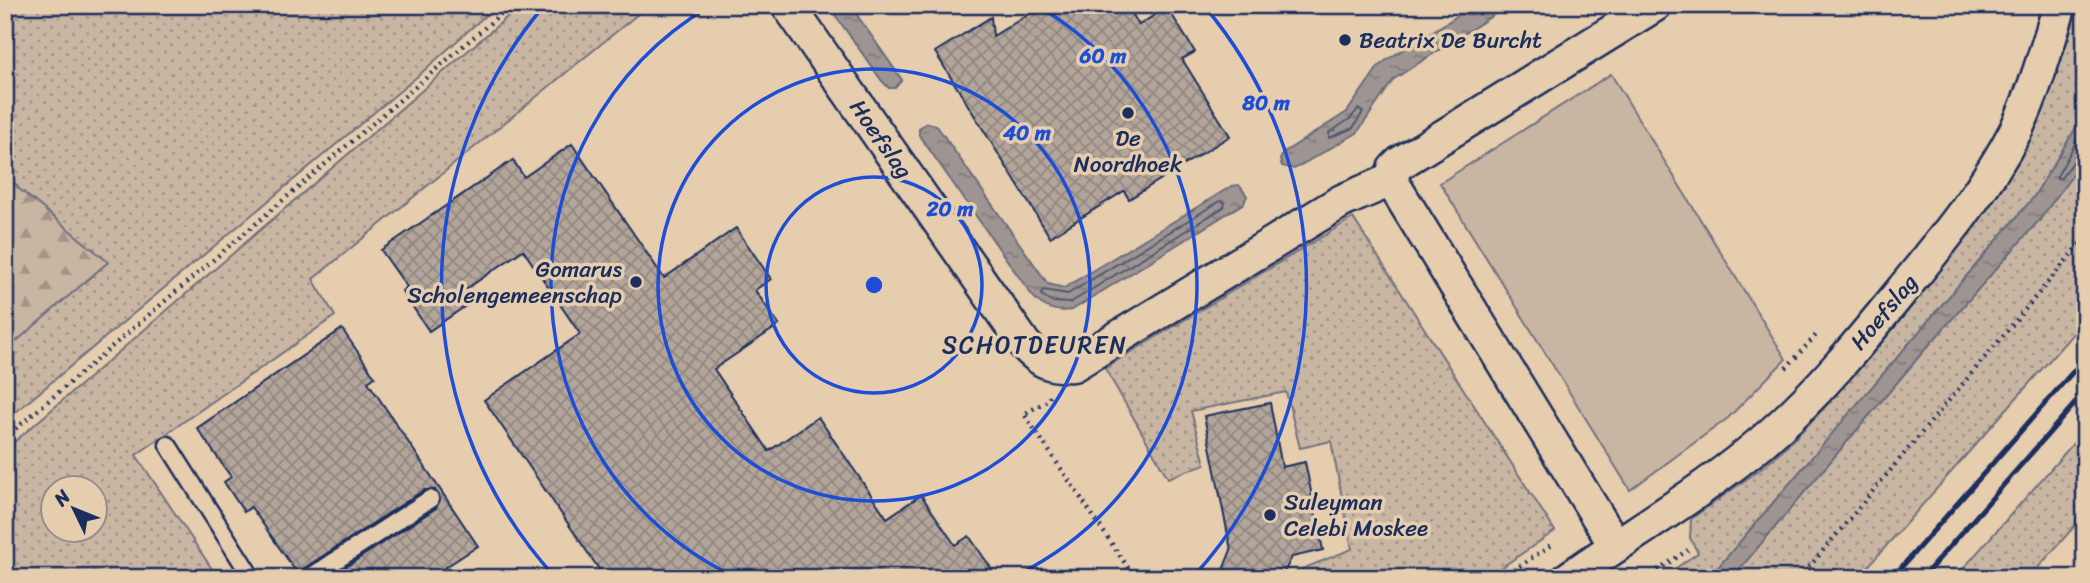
<svg xmlns="http://www.w3.org/2000/svg" width="2090" height="583" viewBox="0 0 2090 583" font-family="Sriracha,sans-serif">
<style>
.grass{fill:url(#grass-dots);stroke:#727280;stroke-width:2;fill-rule:evenodd}
.forest{fill:url(#forest-firs);stroke:#727280;stroke-width:2}
.pitch{fill:#c9b6a2;stroke:#727280;stroke-width:2}
.water{fill:url(#water-ripples);stroke:#6a6c7d;stroke-width:2}
.lines{fill:none;stroke-linecap:round;stroke-linejoin:round}
.shore{stroke:#4f5873;stroke-width:2}
.building{fill:url(#building-cross-hatch);stroke:#1b2f5e;stroke-width:2}
.lane-casing{stroke:#1b2f5e;stroke-width:21}
.street-casing{stroke:#1b2f5e;stroke-width:37}
.path{stroke:#1b2f5e;stroke-width:4.5;stroke-dasharray:2 5;stroke-linecap:butt}
.lane{stroke:#e6cdae;stroke-width:16}
.street{stroke:#e6cdae;stroke-width:32}
.rail{stroke:#1b2f5e;stroke-width:5}
.ring{fill:none;stroke:#1d4ed8;stroke-width:3.5}
.poi-dot{fill:#1b2f5e;stroke:#e6cdae;stroke-width:2.5}
.labels{text-anchor:middle;dominant-baseline:central;stroke-width:7;stroke-linejoin:round;paint-order:stroke}
.poi-label{font-size:23px;fill:#1b2f5e;stroke:#e6cdae;text-anchor:start}
.street-label{font-size:23px;fill:#1b2f5e;stroke:#e6cdae}
.neighbourhood-label{font-size:24px;letter-spacing:2px;fill:#1b2f5e;stroke:#e6cdae}
.centre{fill:#1d4ed8;stroke:#e6cdae;stroke-width:3.5}
.ring-label{font-size:21px;text-anchor:middle;font-weight:bold;fill:#1d4ed8;stroke:#e6cdae;stroke-width:7;stroke-linejoin:round;paint-order:stroke}
</style>
<defs>
<pattern id="grass-dots" width="8" height="8" patternUnits="userSpaceOnUse" patternTransform="scale(1.75)"><rect width="8" height="8" fill="#c9b6a2"/><path d="M2 2h.1M6 6h.1" fill="none" stroke="#a29487" stroke-width="1.8" stroke-linecap="round"/></pattern>
<pattern id="forest-firs" width="22" height="20" patternUnits="userSpaceOnUse" patternTransform="scale(1.75)"><rect width="22" height="20" fill="#c9b6a2"/><path d="M5 1l3.5 6h-7zM16 11l3.5 6h-7z" fill="#a29487"/></pattern>
<pattern id="water-ripples" width="26" height="14" patternUnits="userSpaceOnUse" patternTransform="scale(1.75)"><rect width="26" height="14" fill="#9e9592"/><path d="M2 4q2-2 4 0t4 0M15 11q2-2 4 0t4 0" fill="none" stroke="#807a7a"/></pattern>
<pattern id="building-cross-hatch" width="8" height="8" patternUnits="userSpaceOnUse" patternTransform="scale(1.75)"><rect width="8" height="8" fill="#b3a59a"/><path d="M0 0l8 8M0 8l8-8" fill="none" stroke="#918781"/></pattern>
</defs>
<rect width="100%" height="100%" fill="#e6cdae"/>
<filter id="ink" filterUnits="userSpaceOnUse"><feTurbulence type="fractalNoise" baseFrequency=".0143" numOctaves="2"/><feDisplacementMap in="SourceGraphic" scale="14" xChannelSelector="R" yChannelSelector="G"/><feConvolveMatrix kernelMatrix="1 2 1 2 8 2 1 2 1" color-interpolation-filters="sRGB"/></filter>
<g filter="url(#ink)">
<path class="grass" d="M5,5H497L419,75L5,421V351L108,262L18,188L5,170Z
M521,5H649L313,279L335,316L136,455L218,578H5V450ZM52,489H94V530H52Z
M2078,5H2085V113L2033,198L1709,578H1661L1698,553L1690,538L1691,519C1714,502 1738,486 1760,469C1805,433 1841,389 1878,346C1970,239 2041,144 2078,5Z
M2085,158V320L1858,578H1732L1921,354L2040,219Z
M1353,218L1555,531L1486,578H1297L1302,569L1352,549L1331,441L1300,448L1286,392L1191,411L1205,464L1168,478L1105,368Z
M2085,430V514L2029,578H1955Z"/>
<path class="forest" d="M5,170L18,188L108,262L5,351Z"/>
<path class="pitch" d="M1611,74L1786,359L1728,418L1630,490L1440,183Z"/>
<path class="water" d="M828,5H850L902,80L895,88H889L882,81Z
M1475,5H1509L1394,79L1357,133L1294,169L1282,166L1280,160L1283,153L1347,112L1379,66L1388,59Z
M2085,113V158L2040,219L1921,354L1732,578H1709L2033,198Z
M927,123L936,125L1048,284L1064,288L1232,186L1239,185L1247,196L1244,203L1072,310C1055,313 1042,308 1031,294L919,135V128Z"/>
<g class="lines">
<path class="shore" d="M1358,109L1363,112L1353,128L1329,138V133L1351,118Z
M2085,126L2056,178H2061L2077,157L2085,154
M1220,201L1225,202L1224,207L1070,303L1053,302L1041,295L1043,290L1068,294Z"/>
</g>
<path class="building" d="M1044,5H1127L1139,25L1167,7L1195,52L1182,59L1230,136L1129,199L1124,191L1050,237L935,52L991,17L993,36Z
M572,144L664,278L736,228L771,279L755,290L779,325L714,369L769,451L818,417L887,518L921,495L955,545L969,536L998,578H605L484,400L580,334L523,250L462,292L470,303L429,331L402,291L407,287L381,250L513,160L524,177Z
M342,329L375,377L368,382L478,546L429,578H329L436,508L440,499L435,490H424L303,569L299,576L251,507L244,512L224,482L231,477L197,428Z
M1270,403L1282,467L1305,462L1323,550L1292,557L1281,578H1249L1241,570H1223L1231,550L1204,416Z"/>
<g class="lines">
<g class="lane-casing">
<path id="lane" d="M168,445L252,578
M309,578L430,499"/>
</g>
<g class="street-casing">
<path id="street" d="M788,5L1025,345C1041,362 1051,367 1073,365L1342,201L1391,180L1394,169L1400,163L1655,5
M1391,180L1615,545
M1569,578C1633,533 1703,492 1763,441C1816,396 1860,342 1903,289C1944,239 1986,188 2016,130C2035,90 2047,47 2060,5"/>
</g>
<path class="path" d="M1786,368L1818,333
M1050,396L1049,400L1024,414L1135,578
M5,438L511,5
M1502,578L1554,543
M1646,578L1688,550
M1800,578L2085,238"/>
<use href="#lane" class="lane"/>
<use href="#street" class="street"/>
<path class="rail" d="M1892,578L2085,358
M1922,578L2085,392"/>
</g>
</g>
<g class="ring">
<circle cx="874" cy="285" r="108"/>
<circle cx="874" cy="285" r="216"/>
<path d="M735 577A324 324 0 0 1 710 6M1038 6A324 324 0 0 1 1013 577"/>
<path d="M555 577A432 432 0 0 1 543 7M1205 7A432 432 0 0 1 1193 577"/>
</g>
<g class="poi-dot">
<circle cx="1345" cy="40" r="7"/>
<circle cx="1128" cy="113" r="7"/>
<circle cx="636" cy="282" r="7"/>
<circle cx="1270" cy="515" r="7"/>
</g>
<g class="labels">
<g class="poi-label">
<text x="1359" y="40">Beatrix De Burcht</text>
<text x="1128" y="138" text-anchor="middle">De<tspan x="1128" dy="26">Noordhoek</tspan></text>
<text x="622" y="269" text-anchor="end">Gomarus<tspan x="622" dy="26">Scholengemeenschap</tspan></text>
<text x="1284" y="502">Suleyman<tspan x="1284" dy="26">Celebi Moskee</tspan></text>
</g>
<g class="street-label">
<text transform="translate(881 139) rotate(55)">Hoefslag</text>
<text transform="translate(1884 312) rotate(-50)">Hoefslag</text>
</g>
<g class="neighbourhood-label">
<text x="1035" y="345">SCHOTDEUREN</text>
</g>
</g>
<circle cx="874" cy="285" r="10" class="centre"/>
<g class="ring-label">
<text x="1103" y="63">60 m</text>
<text x="1266" y="110">80 m</text>
<text x="1027" y="140">40 m</text>
<text x="950" y="216">20 m</text>
</g>
<rect width="2090" height="583" fill="none" stroke="#e6cdae" stroke-width="28"/>
<rect x="14" y="14" width="2062" height="555" fill="none" stroke="#1b2f5e" stroke-width="2.5" filter="url(#ink)"/>
<g transform="translate(74 509) rotate(313)"><circle r="33" fill="#e6cdae" stroke="#958e8e" stroke-width="2"/>
<path d="M0-5L12 26L0 18L-12 26Z" fill="#1b2f5e"/>
<text y="-10" font-size="19" font-weight="bold" text-anchor="middle" fill="#1b2f5e">N</text>
</g>
</svg>
